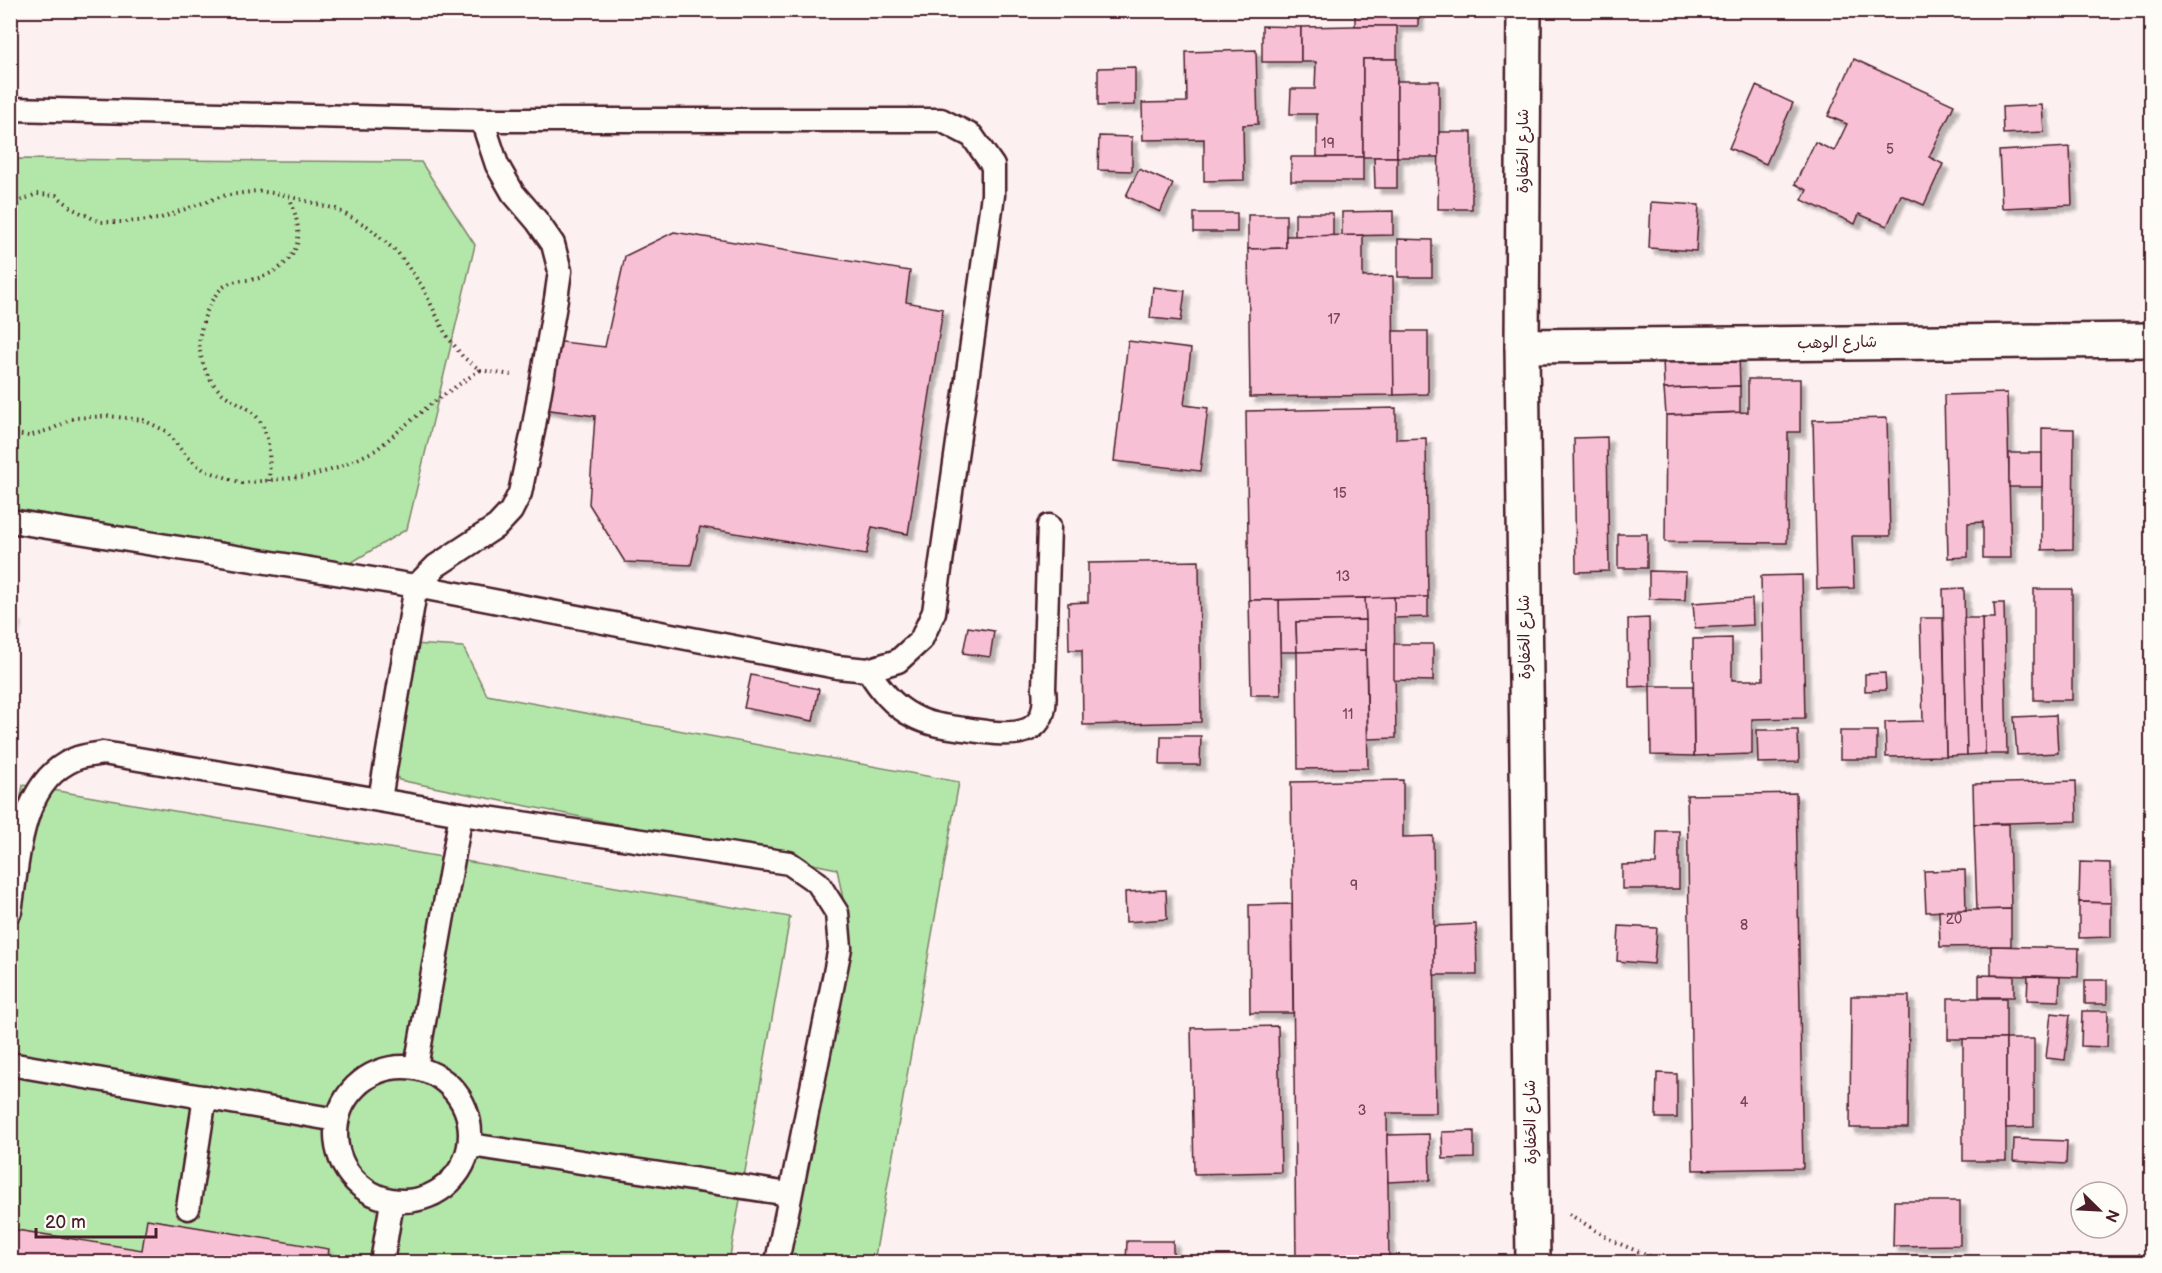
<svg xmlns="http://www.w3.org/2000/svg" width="2162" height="1273" font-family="'Balsamiq Sans','Playpen Sans Arabic',sans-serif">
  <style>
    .green { fill: #b3e7a9; stroke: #7e836a; stroke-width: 1.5 }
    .building { fill: #f8c0d5; stroke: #4a1f2b; stroke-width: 1.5; filter: url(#shadow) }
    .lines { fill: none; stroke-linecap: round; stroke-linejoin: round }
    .lane-casing { stroke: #4a1f2b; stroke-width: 27 }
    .street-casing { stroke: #4a1f2b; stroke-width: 38 }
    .path { stroke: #4a1f2b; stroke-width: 4; stroke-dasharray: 1.5 4.5; stroke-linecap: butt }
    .lane { stroke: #fdfcf7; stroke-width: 22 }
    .street { stroke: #fdfcf7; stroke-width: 33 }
    .labels { text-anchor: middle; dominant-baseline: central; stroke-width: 6; stroke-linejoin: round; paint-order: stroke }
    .number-label { font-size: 14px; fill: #764756 }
    .street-label { font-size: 16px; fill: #4a1f2b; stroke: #fdfcf7 }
  </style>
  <defs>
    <filter id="shadow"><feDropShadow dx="5.5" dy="5.5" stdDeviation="1.5" flood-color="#0004"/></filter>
  </defs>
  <rect width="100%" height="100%" fill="#fcf0f0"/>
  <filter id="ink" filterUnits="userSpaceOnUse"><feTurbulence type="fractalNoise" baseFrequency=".0167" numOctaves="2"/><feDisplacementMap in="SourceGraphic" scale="12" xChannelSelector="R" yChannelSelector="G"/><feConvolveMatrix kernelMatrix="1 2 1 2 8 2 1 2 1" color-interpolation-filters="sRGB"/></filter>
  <g filter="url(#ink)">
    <!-- green -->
    <g class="green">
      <polygon points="10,159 421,162 475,245 407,529 349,564 11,508"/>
      <polygon points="412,644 463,647 487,695 959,782 874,1262 787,1262 850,934 837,869 399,780 385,749"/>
      <polygon points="23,785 790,917 729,1262 11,1262 10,857"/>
    </g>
    <!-- building -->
    <g class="building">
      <rect x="1355" y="10" width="63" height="16"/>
      <polygon points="1262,26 1301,27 1301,62 1262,62"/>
      <polygon points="1355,26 1397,26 1397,59 1363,59 1363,157 1317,157 1317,114 1290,114 1291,89 1315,89 1316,62 1301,62 1301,27"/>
      <polygon points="1256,50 1258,124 1243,125 1244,180 1204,181 1204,139 1143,140 1142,103 1187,102 1186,52"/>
      <rect x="1363" y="59" width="34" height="98"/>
      <polygon points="1854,59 1954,105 1929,157 1943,164 1924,205 1901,195 1887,226 1859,214 1855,224 1802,200 1807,190 1795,184 1815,142 1834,151 1847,124 1828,116"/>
      <polygon points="1135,67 1135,105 1098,106 1098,68"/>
      <rect x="1397" y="81" width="42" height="76"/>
      <polygon points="1756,86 1793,103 1766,164 1729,148"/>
      <polygon points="2042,105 2044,132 2003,134 2002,107"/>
      <polygon points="1439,132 1472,132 1472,209 1438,209"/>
      <polygon points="1099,136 1132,137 1132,171 1098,170"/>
      <polygon points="2070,147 2072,205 2002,208 1999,151"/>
      <rect x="1291" y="157" width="72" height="24"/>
      <polygon points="1374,157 1397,157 1397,188 1375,188"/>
      <polygon points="1139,169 1173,184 1160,212 1126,196"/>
      <polygon points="1651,202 1699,205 1696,251 1649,248"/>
      <polygon points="1393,211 1393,235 1342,236 1342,212"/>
      <rect x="1194" y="213" width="43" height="19"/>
      <rect x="1295" y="213" width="38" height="23"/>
      <polygon points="1248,215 1286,215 1286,248 1248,249"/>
      <polygon points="674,232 910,271 906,302 943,309 908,534 872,527 866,555 700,527 691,565 625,562 589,504 595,416 543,409 554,341 605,347 625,256"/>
      <polygon points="1363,235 1363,277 1393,276 1394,395 1250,397 1248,249 1286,248 1286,236"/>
      <polygon points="1398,239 1432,240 1432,277 1398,277"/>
      <polygon points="1153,287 1185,291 1181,321 1150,318"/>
      <polygon points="1393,331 1428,331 1428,394 1394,395"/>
      <polygon points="1128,341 1191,349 1184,405 1208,408 1200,471 1114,461"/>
      <polygon points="1739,354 1740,386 1664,389 1663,357"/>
      <polygon points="1748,379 1800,379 1800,432 1788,432 1787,543 1665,542 1666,415 1748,412"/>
      <polygon points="1740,386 1740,412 1666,415 1664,389"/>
      <polygon points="2007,393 2011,558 1983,558 1983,522 1968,523 1968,557 1948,558 1944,395"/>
      <polygon points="1396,408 1396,439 1426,438 1428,597 1249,600 1246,411"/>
      <polygon points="1887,418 1890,536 1852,536 1854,588 1817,589 1813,420"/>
      <polygon points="2042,428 2074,429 2073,549 2042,550"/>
      <polygon points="1607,437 1609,571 1576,572 1574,438"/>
      <rect x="2009" y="453" width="33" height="34"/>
      <rect x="1618" y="534" width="29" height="34"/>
      <polygon points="1199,561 1201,722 1083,725 1082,650 1069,650 1068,603 1088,602 1088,563"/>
      <polygon points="1649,571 1686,572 1685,600 1649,599"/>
      <polygon points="1802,575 1805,718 1752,719 1752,754 1694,756 1693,639 1732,638 1732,680 1763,680 1761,576"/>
      <polygon points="1964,588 1967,755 1946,756 1943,589"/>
      <rect x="2034" y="589" width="38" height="111"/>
      <polygon points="1394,597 1428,597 1428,617 1394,618"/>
      <polygon points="1394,597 1396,738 1368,739 1365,598"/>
      <polygon points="1365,598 1366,620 1296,622 1297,652 1280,652 1279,600"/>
      <polygon points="1752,599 1753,625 1695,628 1693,603"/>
      <polygon points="1249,600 1279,600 1281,695 1251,695"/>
      <polygon points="1994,603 2004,603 2007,754 1985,754 1982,618 1995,618"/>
      <polygon points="10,616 15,617 10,642"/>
      <polygon points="1649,618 1650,686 1629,687 1628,619"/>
      <polygon points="1920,618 1943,618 1946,756 1886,757 1885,722 1923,721"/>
      <polygon points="1964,618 1982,618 1985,754 1967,755"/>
      <polygon points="1366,620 1366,650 1297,652 1296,622"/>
      <polygon points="968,627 994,631 990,657 963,653"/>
      <polygon points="1394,644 1433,644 1433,681 1394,680"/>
      <polygon points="1366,650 1368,768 1298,769 1297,652"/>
      <polygon points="1885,673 1886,690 1865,691 1865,674"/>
      <polygon points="751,675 819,689 813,721 744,708"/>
      <polygon points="1650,686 1693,686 1694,756 1651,755"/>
      <polygon points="2056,715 2058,753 2017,755 2014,717"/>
      <polygon points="1757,730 1798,730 1799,762 1758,763"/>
      <rect x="1840" y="731" width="37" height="28"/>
      <polygon points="1161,736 1201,736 1200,765 1160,765"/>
      <polygon points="1403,780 1403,837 1433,836 1436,1113 1387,1113 1389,1259 1296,1260 1291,782"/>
      <polygon points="2076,781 2077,821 1974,824 1973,784"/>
      <polygon points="1796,793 1803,1168 1693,1170 1687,795"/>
      <polygon points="1974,824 2009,824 2011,909 1977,910"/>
      <polygon points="1657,831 1679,831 1679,889 1622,889 1622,865 1656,864"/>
      <polygon points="2080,862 2110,863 2111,903 2079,902"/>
      <polygon points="1965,870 1966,910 1926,912 1924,871"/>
      <polygon points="1166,890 1167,919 1126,922 1125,892"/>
      <polygon points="2079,902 2111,903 2111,937 2079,938"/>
      <polygon points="1292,904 1293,1013 1250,1013 1249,905"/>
      <polygon points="2011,909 2011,946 1940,947 1939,911"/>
      <polygon points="1476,924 1477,975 1434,975 1434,926"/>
      <polygon points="1619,926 1657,928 1654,964 1617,961"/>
      <polygon points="1991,946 2079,948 2078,977 1991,975"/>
      <polygon points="1979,975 2014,976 2014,997 1979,997"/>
      <polygon points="2028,976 2060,977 2059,1001 2027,1000"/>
      <rect x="2085" y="980" width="22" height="24"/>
      <polygon points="1851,996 1909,996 1908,1128 1850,1128"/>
      <rect x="1948" y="998" width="58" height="41"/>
      <polygon points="2082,1011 2108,1011 2107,1047 2081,1046"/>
      <polygon points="2051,1013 2070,1015 2065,1060 2046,1058"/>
      <polygon points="1278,1026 1281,1172 1194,1174 1191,1028"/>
      <rect x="1963" y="1039" width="43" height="122"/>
      <polygon points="2006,1039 2034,1039 2034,1127 2006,1128"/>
      <polygon points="1657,1073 1677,1074 1677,1118 1656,1118"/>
      <polygon points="1474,1131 1474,1158 1443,1159 1442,1132"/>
      <polygon points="1429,1134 1430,1180 1388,1182 1387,1135"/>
      <polygon points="2014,1139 2067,1141 2066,1164 2013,1161"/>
      <polygon points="1894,1201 1960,1201 1960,1245 1893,1246"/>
      <polygon points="147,1219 329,1249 327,1262 10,1262 10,1229 142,1250"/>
      <polygon points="1127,1241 1173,1241 1173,1262 1126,1262"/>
    </g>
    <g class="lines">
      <defs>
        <g id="lane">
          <polyline points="10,109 482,120 941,120 972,136 993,166 993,195 934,612 921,640 898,661 868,670 837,667 416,586 10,521"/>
          <path d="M 868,670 C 880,689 893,706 913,716 C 931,726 951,727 971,730 C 1008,735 1050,742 1044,688 L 1049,526"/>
          <polyline points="380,799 416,586 436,566 497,526 511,511 520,493 533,431 556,299 560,271 553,244 537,221 513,193 497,165 482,120"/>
          <path d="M 10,911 C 19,859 19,782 75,759 C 83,755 94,755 103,753 L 461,814 L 789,863 L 818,883 L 837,913 L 840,948 L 777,1262"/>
          <polyline points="10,1064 337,1120"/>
          <circle cx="403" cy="1134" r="67"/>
          <polyline points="416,1067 461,814"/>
          <polyline points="471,1145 789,1194"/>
          <polyline points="188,1208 205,1097"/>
          <polyline points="382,1262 392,1202"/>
        </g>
        <g id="street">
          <polyline points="1524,10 1522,346 1533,1262"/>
          <polyline points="1522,346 2152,340"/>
        </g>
      </defs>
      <!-- lane casing -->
      <use href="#lane" class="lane-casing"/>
      <!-- street casing -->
      <use href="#street" class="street-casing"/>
      <!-- path -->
      <g class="path">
        <polyline points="10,215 22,200 37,194 56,195 73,209 100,222 127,222 158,219 222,196 257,191 280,194 336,209 367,226 398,253 422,286 445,333 463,357 480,370 432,403 376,450 338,468 309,476 242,483 204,470 187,457 166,431 143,420 108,416 74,418 52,429 29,436 10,433"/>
        <polyline points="10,290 14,313 10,323"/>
        <polyline points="480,370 512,375"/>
        <path d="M 269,481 C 270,460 271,431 255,415 C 246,405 231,401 221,392 C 206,379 197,354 200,335 C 203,318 212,292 228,284 C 238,279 249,281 259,278 C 281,271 301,254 298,229 C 297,218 293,208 290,198"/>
        <polyline points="1569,1214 1613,1241 1663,1262"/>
        <polyline points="2116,1262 2152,1251"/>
      </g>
      <!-- lane -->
      <use href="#lane" class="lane"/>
      <!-- street -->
      <use href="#street" class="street"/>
    </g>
  </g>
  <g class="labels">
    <!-- number labels -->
    <g class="number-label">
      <text x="1328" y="143">19</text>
      <text x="1890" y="149">5</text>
      <text x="1334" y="319">17</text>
      <text x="1340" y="493">15</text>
      <text x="1343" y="576">13</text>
      <text x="1348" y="714">11</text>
      <text x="1354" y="885">9</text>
      <text x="1954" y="919">20</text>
      <text x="1744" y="925">8</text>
      <text x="1744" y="1102">4</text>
      <text x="1362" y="1110">3</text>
    </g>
    <!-- street labels -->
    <g class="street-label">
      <text transform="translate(1523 151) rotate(-90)">شارع الحَفاوة</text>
      <text transform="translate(1837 343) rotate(-1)">شارع الوهب</text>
      <text transform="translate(1525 637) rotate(-91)">شارع الحَفاوة</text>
      <text transform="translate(1531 1122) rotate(-91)">شارع الحَفاوة</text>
    </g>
  </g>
  <!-- margin -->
  <rect width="2162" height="1273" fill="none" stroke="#fdfcf7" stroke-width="36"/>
  <rect x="18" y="18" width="2126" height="1237" fill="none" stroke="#4a1f2b" stroke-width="2" filter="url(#ink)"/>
  <!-- north arrow -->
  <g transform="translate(2099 1210) rotate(114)"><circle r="28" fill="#fdfcf7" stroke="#b5a4a5" stroke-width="1.5"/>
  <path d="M0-4.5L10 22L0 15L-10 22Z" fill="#4a1f2b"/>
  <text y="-9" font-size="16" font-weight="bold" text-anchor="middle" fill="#4a1f2b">N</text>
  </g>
  <!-- scale -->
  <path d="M36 1228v9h120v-9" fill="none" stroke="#4a1f2b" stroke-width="3"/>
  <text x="45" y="1228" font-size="18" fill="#4a1f2b" stroke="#fdfcf7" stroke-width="4.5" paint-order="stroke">20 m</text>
</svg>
